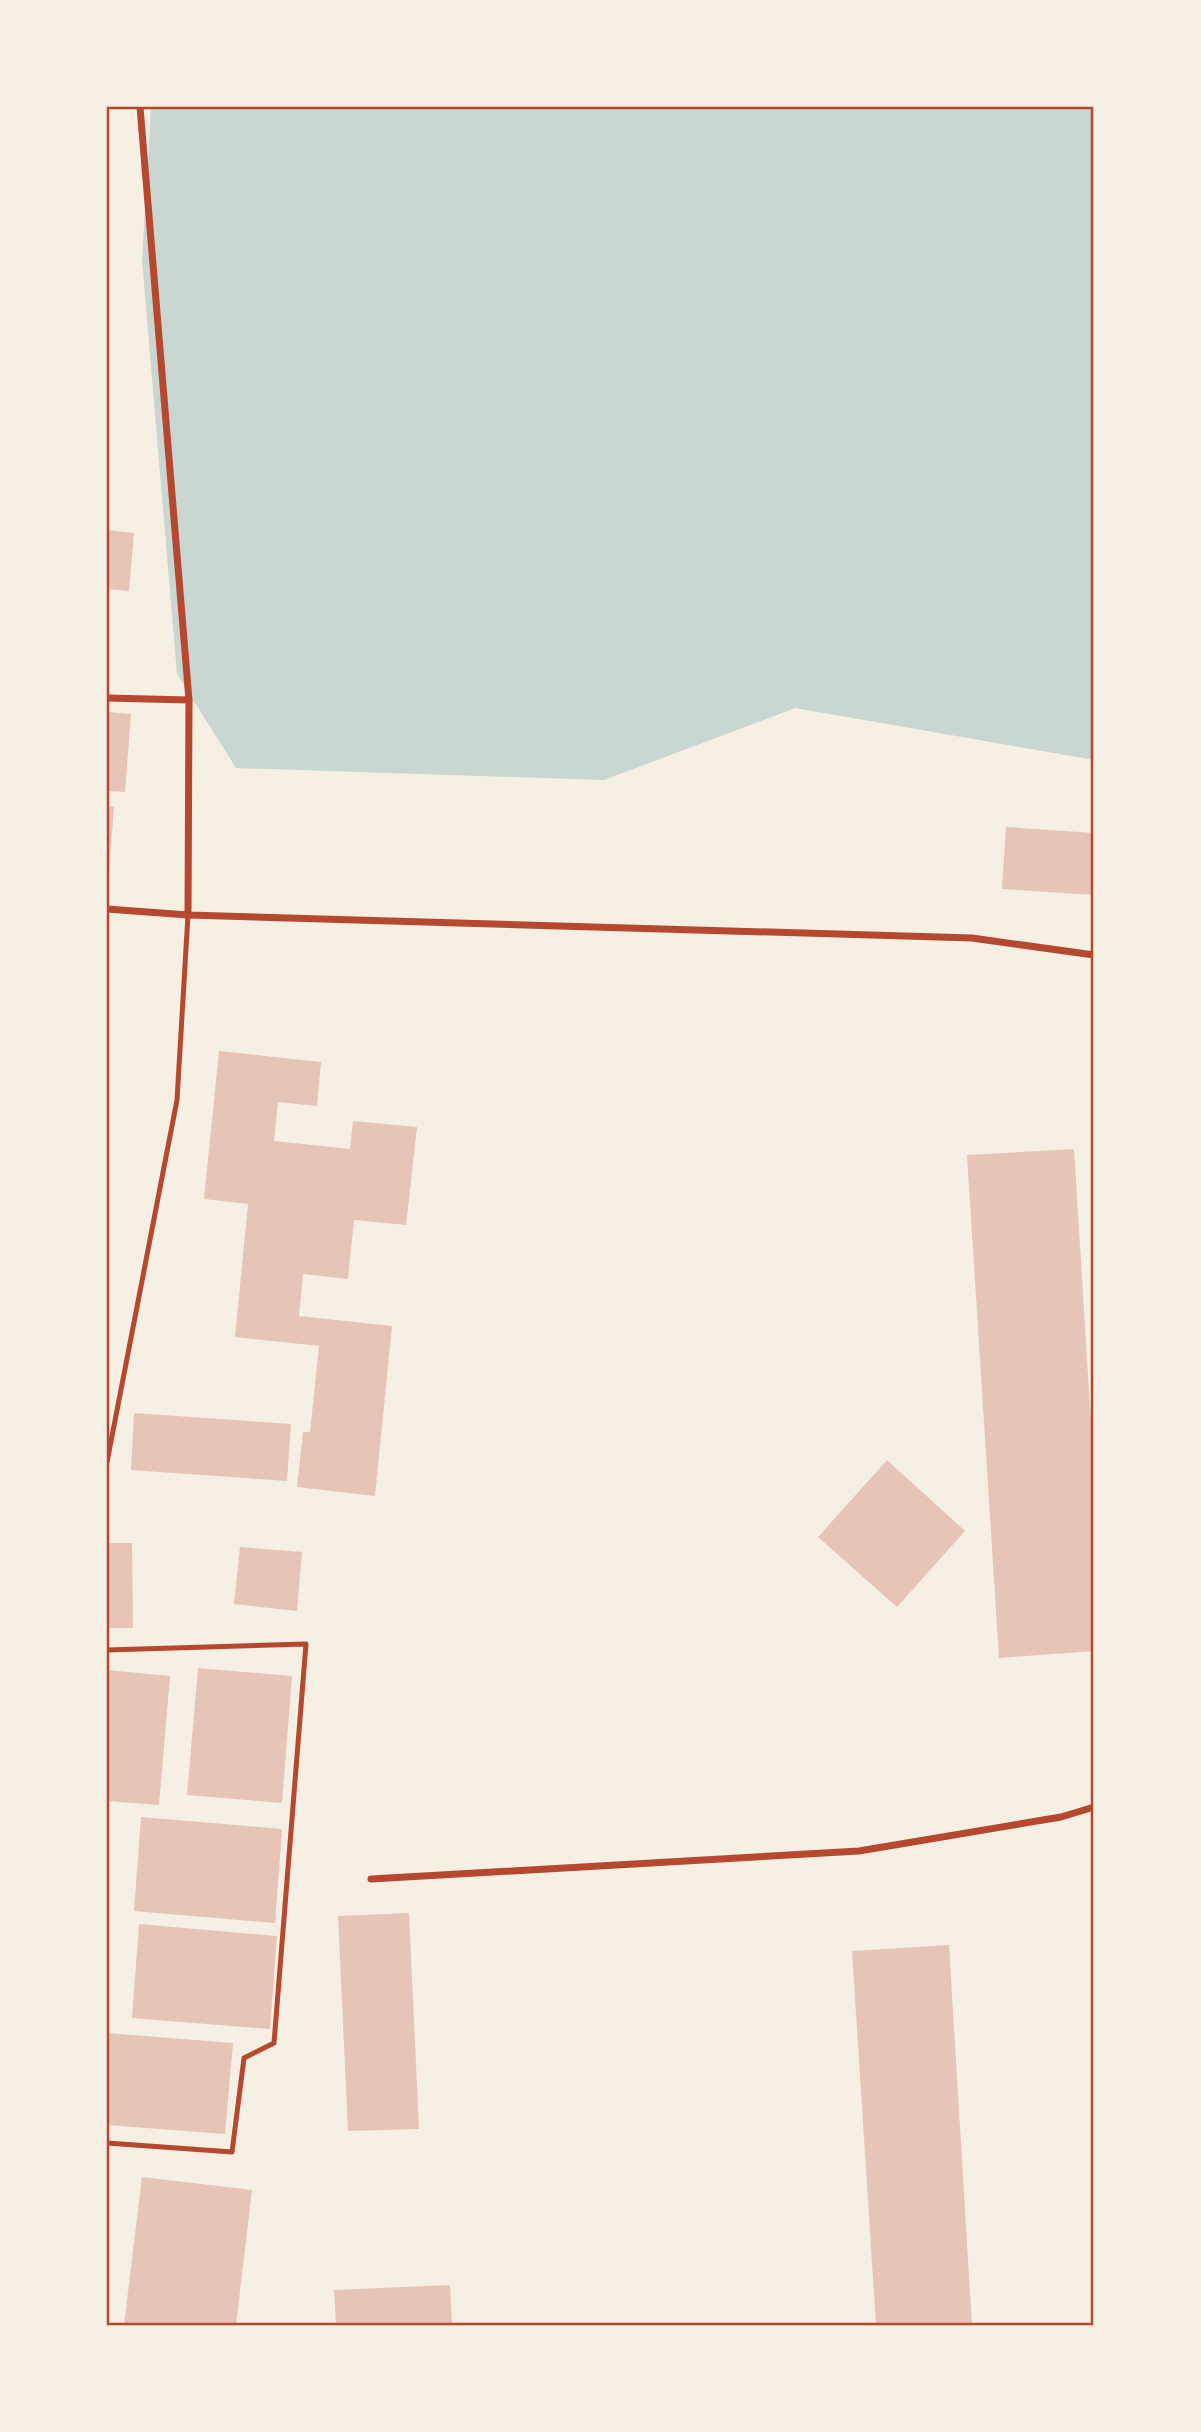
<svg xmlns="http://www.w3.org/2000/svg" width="1201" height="2432" font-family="'Titillium Web',sans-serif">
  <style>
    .water { fill: #c9d6d2 }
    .building { fill: #e6c5b7 }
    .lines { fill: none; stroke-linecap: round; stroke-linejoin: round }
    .service { stroke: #b5482f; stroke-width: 5 }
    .minor { stroke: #b5482f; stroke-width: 7 }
    .neatline { fill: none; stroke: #b5482f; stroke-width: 2.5 }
  </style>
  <rect width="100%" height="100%" fill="#f6efe4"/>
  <!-- water -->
  <polygon class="water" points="151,107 1094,107 1094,760 795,708 604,780 236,768 177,674 142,260"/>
  <!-- building -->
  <g class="building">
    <polygon points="107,530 134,533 129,591 107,589"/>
    <polygon points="107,712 131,714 125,792 107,791"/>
    <polygon points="107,806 114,807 109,871 107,871"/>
    <polygon points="1006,827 1094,833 1094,895 1002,889"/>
    <polygon points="219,1051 321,1062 317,1106 278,1102 274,1141 350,1149 353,1121 417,1127 406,1225 354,1220 348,1279 303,1274 299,1316 392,1326 375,1496 297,1487 303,1432 310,1432 319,1346 235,1337 248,1204 204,1199"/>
    <polygon points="1074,1149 1094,1472 1094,1651 999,1658 967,1155"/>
    <polygon points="134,1413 291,1424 287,1481 131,1470"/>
    <polygon points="887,1460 965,1531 897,1607 818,1537"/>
    <polygon points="107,1543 132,1543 133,1628 107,1628"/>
    <polygon points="240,1547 302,1552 297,1611 234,1604"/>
    <polygon points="198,1668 292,1676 282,1803 187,1795"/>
    <polygon points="107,1670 170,1676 159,1805 107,1801"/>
    <polygon points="141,1817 282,1829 275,1923 134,1911"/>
    <polygon points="409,1913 419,2129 348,2131 338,1916"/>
    <polygon points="139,1924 277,1936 270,2029 132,2018"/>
    <polygon points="949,1945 972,2325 876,2325 852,1951"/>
    <polygon points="107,2033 233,2043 225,2134 107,2125"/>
    <polygon points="142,2177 252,2190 236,2325 124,2325"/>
    <polygon points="450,2285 452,2325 336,2325 334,2290"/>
  </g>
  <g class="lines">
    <!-- service -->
    <g class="service">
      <polyline points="107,1462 177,1100 188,915"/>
      <polyline points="107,1650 306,1644 274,2043 244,2058 232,2152 107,2143"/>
    </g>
    <!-- minor -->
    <g class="minor">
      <polyline points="140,107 189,700 188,915"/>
      <polyline points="107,698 189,700"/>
      <polyline points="107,909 188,915 972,938 1094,955"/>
      <polyline points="371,1879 859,1851 1061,1817 1094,1807"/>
    </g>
  </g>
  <!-- border -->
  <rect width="1201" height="2432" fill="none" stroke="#f6efe4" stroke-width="217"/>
  <rect x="108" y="108" width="984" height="2216" class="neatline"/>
</svg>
